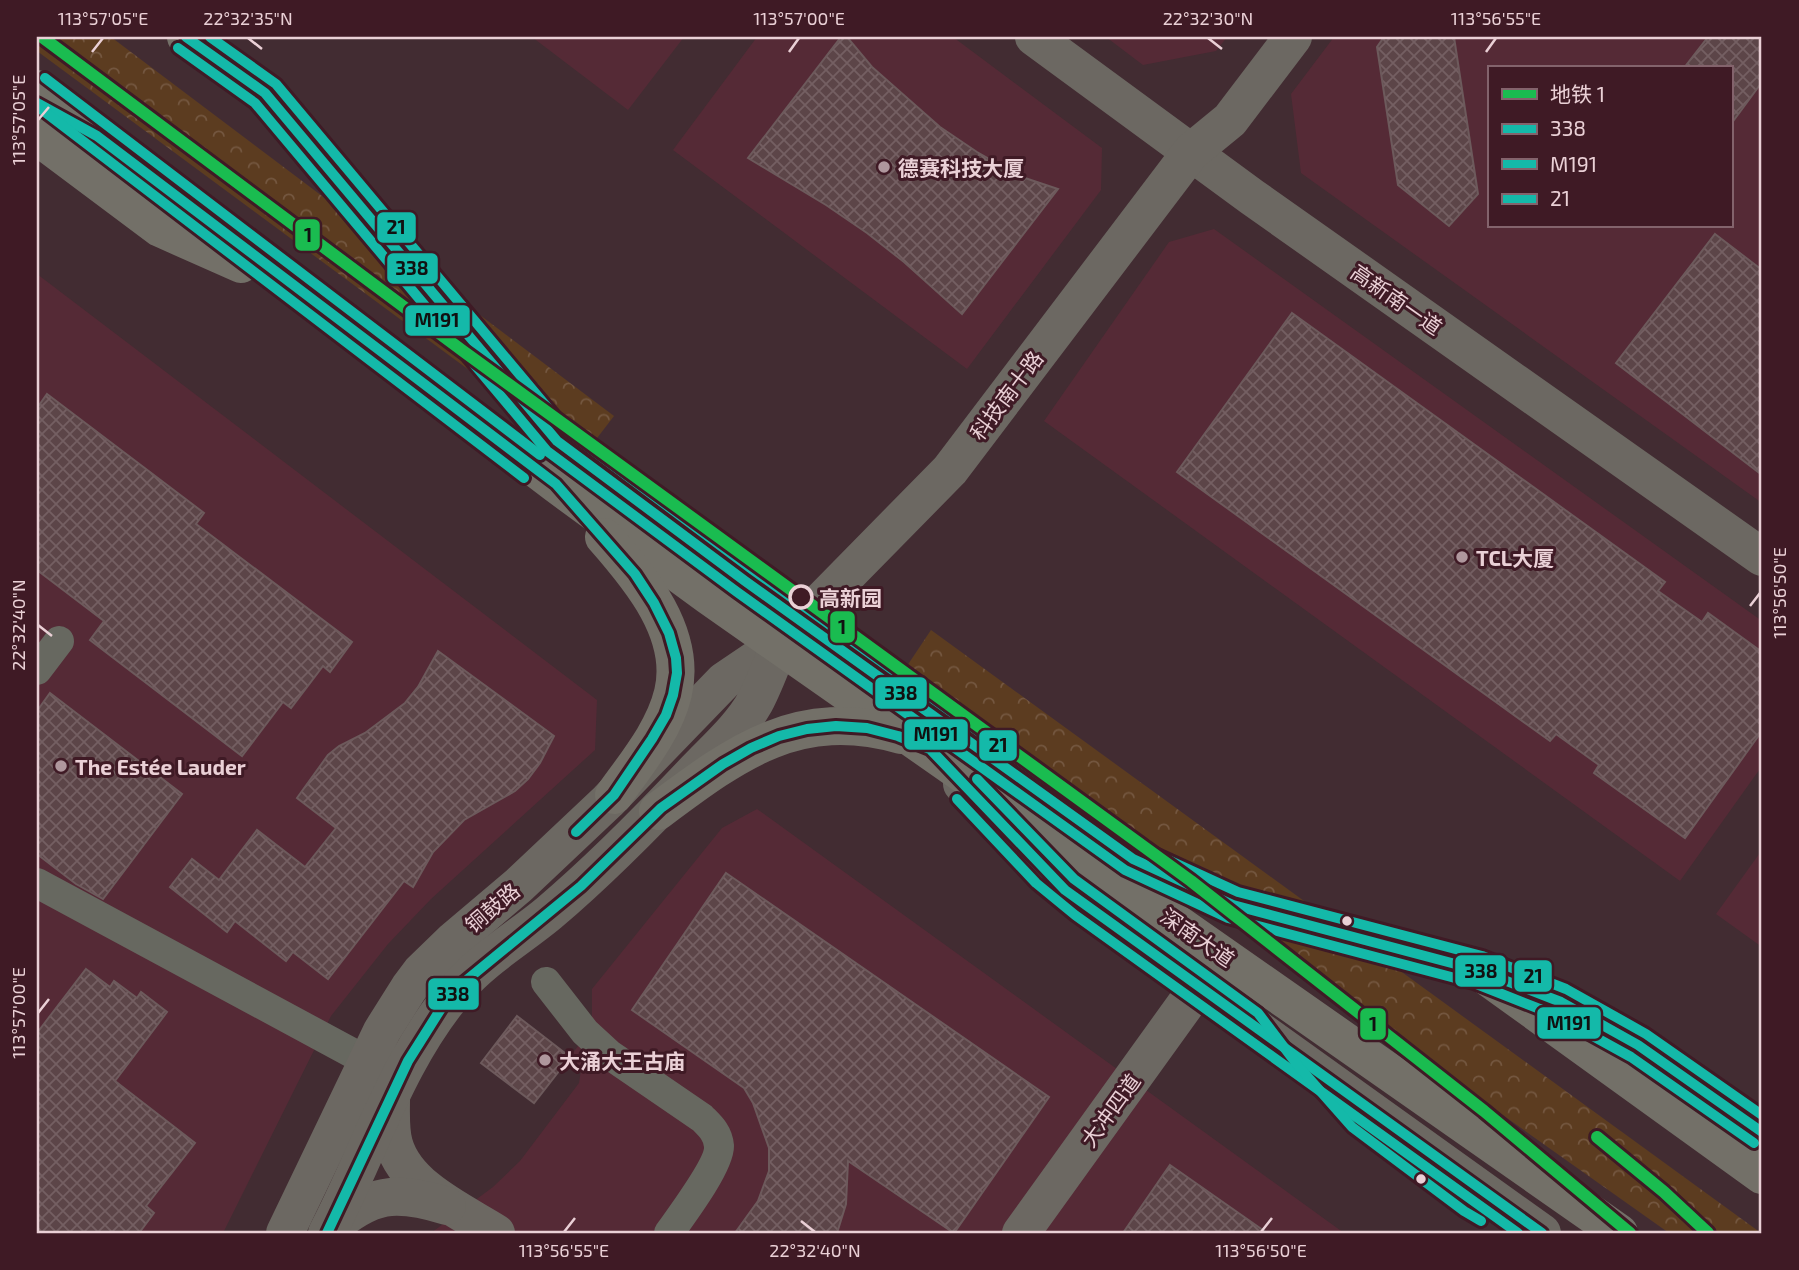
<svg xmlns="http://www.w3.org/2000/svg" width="1799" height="1270" font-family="'Exo 2','Noto Sans SC',sans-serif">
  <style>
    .built { fill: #552a36; fill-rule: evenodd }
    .forest { fill: url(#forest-crowns) }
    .building { fill: url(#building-cross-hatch); stroke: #6d5a5c; stroke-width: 2 }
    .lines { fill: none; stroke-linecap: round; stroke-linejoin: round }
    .street { stroke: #676860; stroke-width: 30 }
    .secondary { stroke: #6c6862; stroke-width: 38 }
    .primary { stroke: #737068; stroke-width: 38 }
    .bus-1-casing { stroke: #3f1a25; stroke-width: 16 }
    .bus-2-casing { stroke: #3f1a25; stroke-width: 16 }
    .bus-3-casing { stroke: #3f1a25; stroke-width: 16 }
    .bus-1 { stroke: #14b9a9; stroke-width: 10 }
    .bus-2 { stroke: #14b9a9; stroke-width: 10 }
    .bus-3 { stroke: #14b9a9; stroke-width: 10 }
    .metro-1-casing { stroke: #3f1a25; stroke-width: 18 }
    .metro-1 { stroke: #1abc50; stroke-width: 12 }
    .ticks { fill: none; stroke: #ead0d6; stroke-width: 2.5 }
    .poi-dot { fill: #af979d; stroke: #3f1a25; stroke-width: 2.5 }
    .stop-dot { fill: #3f1a25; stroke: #ead0d6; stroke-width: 3.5 }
    .bus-dot { fill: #ead0d6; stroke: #3f1a25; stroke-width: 2.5 }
    .labels { text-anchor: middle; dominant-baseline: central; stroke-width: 6; stroke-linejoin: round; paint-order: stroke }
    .poi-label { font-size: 21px; font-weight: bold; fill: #ead0d6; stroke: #3f1a25; text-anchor: start }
    .street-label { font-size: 21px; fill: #ead0d6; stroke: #3f1a25 }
    .stop-label { font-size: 21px; font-weight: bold; fill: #ead0d6; stroke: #3f1a25; text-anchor: start }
    .line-badge { stroke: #3f1a25; stroke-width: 2.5 }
    .pale-badge-label { font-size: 19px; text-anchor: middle; font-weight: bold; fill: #111 }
    .neatline { fill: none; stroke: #ead0d6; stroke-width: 2.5 }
    .ticks-label { font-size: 18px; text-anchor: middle; fill: #ead0d6 }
  </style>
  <defs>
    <pattern id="forest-crowns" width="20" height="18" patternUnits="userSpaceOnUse" patternTransform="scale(1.75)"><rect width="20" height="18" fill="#5c3c20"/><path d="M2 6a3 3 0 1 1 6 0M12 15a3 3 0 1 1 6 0" fill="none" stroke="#745740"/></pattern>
    <pattern id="building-cross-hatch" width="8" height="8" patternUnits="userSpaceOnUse" patternTransform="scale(1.75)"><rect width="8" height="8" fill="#5c4548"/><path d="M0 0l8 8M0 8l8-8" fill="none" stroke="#745f62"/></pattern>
  </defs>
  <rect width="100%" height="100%" fill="#422c32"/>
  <!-- built -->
  <g class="built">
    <polygon points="532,37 684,37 628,110"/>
    <polygon points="757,37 953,37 1102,148 1101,190 967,369 673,150"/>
    <polygon points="1106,37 1227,37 1216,51 1143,65"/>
    <path d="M 1334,37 L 1762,37 L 1762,503 L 1301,173 L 1291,94 ZM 1489,68 L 1731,68 L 1731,226 L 1489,226 Z"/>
    <polygon points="1214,229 1762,621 1762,766 1680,881 1044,421 1169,242"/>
    <polygon points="37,274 597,700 595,750 431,899 388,944 331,1016 223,1233 37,1233"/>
    <polygon points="757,809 1344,1233 431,1233 493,1187 520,1161 579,1083 581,1070 570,1057 592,1027 592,989 722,828"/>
    <polygon points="1762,850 1762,947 1716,914"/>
  </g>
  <!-- forest -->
  <g class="forest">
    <polygon points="37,37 111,37 614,416 584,455 37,51"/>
    <polygon points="931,630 1761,1233 1669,1233 895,684"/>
  </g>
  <!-- building -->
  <g class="building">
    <polygon points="841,37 847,37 872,67 940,127 977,152 1019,176 1058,189 962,314 904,262 867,233 826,205 748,158"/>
    <polygon points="1384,37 1454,37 1478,194 1449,226 1398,185 1377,47"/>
    <polygon points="1708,37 1762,37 1762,82 1731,124 1731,68 1684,68"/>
    <polygon points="1715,234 1762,270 1762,475 1616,363"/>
    <polygon points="1292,313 1665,582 1658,591 1702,622 1708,613 1762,652 1762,731 1685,838 1594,773 1599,765 1556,734 1550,741 1177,472"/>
    <polygon points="47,394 204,513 196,524 352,642 330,672 323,666 291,708 283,702 242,756 90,640 104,621 37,570 37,408"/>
    <polygon points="438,651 554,736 540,763 528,779 515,791 464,820 433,852 413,887 404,881 328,979 293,952 286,961 235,921 227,932 170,887 192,859 219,880 257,830 305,867 336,828 297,798 328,755 339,746 365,733 405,703 418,687"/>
    <polygon points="50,693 182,794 103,899 76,884 37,854 37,711"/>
    <polygon points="726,873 1049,1097 954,1233 848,1161 846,1204 837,1233 735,1233 758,1201 769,1171 769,1148 753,1103 744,1088 632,1010"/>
    <polygon points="86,969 110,987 114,981 137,998 141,992 167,1012 115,1081 195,1143 146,1206 154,1213 139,1233 37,1233 37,1033"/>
    <polygon points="517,1016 570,1057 534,1103 481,1063"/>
    <polygon points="1170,1165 1267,1233 1123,1233"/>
  </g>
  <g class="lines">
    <!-- street -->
    <g class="street">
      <polyline points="37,670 59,641"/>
      <polyline points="37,883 367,1061"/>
      <path d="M 546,982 L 585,1032 L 610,1055 L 702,1118 C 710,1126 718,1133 719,1146 C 720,1164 681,1216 669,1233"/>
    </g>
    <!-- secondary -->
    <g class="secondary">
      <polyline points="1034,37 1252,197 1762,557"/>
      <polyline points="962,784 1046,873 1083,904 1542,1233"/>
      <polyline points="1499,978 1561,1002 1638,1045 1762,1132"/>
      <path d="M 391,1100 C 391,1114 390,1131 394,1144 C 406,1187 461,1211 496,1233"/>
      <path d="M 330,1228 C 372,1193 394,1190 447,1206"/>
      <polyline points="285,1233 382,1031 409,988 421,972 454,940 519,885 608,801 724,681 780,643 950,470 1191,152 1230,120 1293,37"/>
      <path d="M 327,1233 C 370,1151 397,1058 459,987 C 484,958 519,938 549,913 C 601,869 649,820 696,770 C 716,749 741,727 755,702 C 765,683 772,663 780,643"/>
      <polyline points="1021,1233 1198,987"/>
    </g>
    <!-- primary -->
    <g class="primary">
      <polyline points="186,37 265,93 557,441 745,581 1133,859 1233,905 1478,970 1762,1175"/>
      <polyline points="37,89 556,484 709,596 1619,1233"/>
      <polyline points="37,136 160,228 241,264"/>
      <path d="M 604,537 C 641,579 687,634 673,693 C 664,731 636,764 614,795"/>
      <path d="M 658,811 C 737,752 798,706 901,735"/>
    </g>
    <defs>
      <g id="bus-1">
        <polyline points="186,37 265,93 557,441 745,581 1133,859 1233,905 1478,970 1561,1002 1638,1045 1762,1132"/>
        <polyline points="37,103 97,136 556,484 635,574 654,603 669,633 676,658 677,673 673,695 666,715 652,739 614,795 576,832"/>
        <polyline points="327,1233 408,1061 442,1007 463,983 581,886 661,808 723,764 751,748 779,736 807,729 836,726 867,728 898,736 930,749 1065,890 1542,1233"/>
      </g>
      <g id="bus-2">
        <polyline points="178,48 255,103 547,451 737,592 1125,870 1228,918 1474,983 1555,1015 1631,1057 1754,1143"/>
        <polyline points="37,106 524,478"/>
        <polyline points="957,799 1036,883 1075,915 1518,1233"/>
      </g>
      <g id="bus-3">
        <polyline points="210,37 276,84 567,431 753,570 1140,847 1238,892 1482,956 1566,989 1646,1034 1762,1115"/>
        <polyline points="45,78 540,455"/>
        <polyline points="977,779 1074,879 1258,1013 1299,1067 1352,1127 1464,1211 1481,1221"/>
      </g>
    </defs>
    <!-- bus-1 casing -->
    <use href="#bus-1" class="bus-1-casing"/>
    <!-- bus-2 casing -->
    <use href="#bus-2" class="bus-2-casing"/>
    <!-- bus-3 casing -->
    <use href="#bus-3" class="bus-3-casing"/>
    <!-- bus-1 -->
    <use href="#bus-1" class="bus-1"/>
    <!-- bus-2 -->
    <use href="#bus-2" class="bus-2"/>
    <!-- bus-3 -->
    <use href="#bus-3" class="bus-3"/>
    <defs>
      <g id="metro-1">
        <polyline points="42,37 463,351 1191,881 1484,1111 1630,1233"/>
        <polyline points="1597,1137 1664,1192 1708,1233"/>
      </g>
    </defs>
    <!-- metro-1 casing -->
    <use href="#metro-1" class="metro-1-casing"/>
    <!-- metro-1 -->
    <use href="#metro-1" class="metro-1"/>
  </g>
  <!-- ticks -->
  <path class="ticks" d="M 248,38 L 262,49M 1208,38 L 1222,49M 92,52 L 103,38M 789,52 L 799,38M 1486,52 L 1496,38M 38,120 L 49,107M 1750,606 L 1760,593M 38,625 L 52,636M 38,1013 L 49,999M 801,1221 L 815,1232M 564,1232 L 575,1218M 1261,1232 L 1272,1218"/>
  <!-- markers -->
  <g class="poi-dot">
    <circle cx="884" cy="167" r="7"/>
    <circle cx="1462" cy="557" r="7"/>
    <circle cx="61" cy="766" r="7"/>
    <circle cx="545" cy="1060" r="7"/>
  </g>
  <circle class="stop-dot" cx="801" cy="597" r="11"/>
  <g class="bus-dot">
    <circle cx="1347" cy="921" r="6"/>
    <circle cx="1421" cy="1179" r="6"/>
  </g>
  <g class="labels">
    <!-- poi labels -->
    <g class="poi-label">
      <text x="898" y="167">德赛科技大厦</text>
      <text x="1476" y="557">TCL大厦</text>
      <text x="75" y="766">The Estée Lauder</text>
      <text x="559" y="1060">大涌大王古庙</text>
    </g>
    <!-- street labels -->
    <g class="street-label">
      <text transform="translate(1397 299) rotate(35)">高新南一道</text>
      <text transform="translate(1006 395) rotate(-53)">科技南十路</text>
      <text transform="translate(492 907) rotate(-40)">铜鼓路</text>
      <text transform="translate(1198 937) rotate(35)">深南大道</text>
      <text transform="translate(1110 1110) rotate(-54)">大冲四道</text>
    </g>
    <!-- stop labels -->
    <g class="stop-label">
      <text x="819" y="597">高新园</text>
    </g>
  </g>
  <g class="line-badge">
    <rect x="376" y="211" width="41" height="33" rx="7" fill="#14b9a9"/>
    <rect x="294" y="218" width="27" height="34" rx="7" fill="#1abc50"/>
    <rect x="386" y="252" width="53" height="33" rx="7" fill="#14b9a9"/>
    <rect x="404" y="304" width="67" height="33" rx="7" fill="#14b9a9"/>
    <rect x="829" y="610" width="27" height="34" rx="7" fill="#1abc50"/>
    <rect x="874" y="676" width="54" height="34" rx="7" fill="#14b9a9"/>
    <rect x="903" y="718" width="66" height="33" rx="7" fill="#14b9a9"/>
    <rect x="978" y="729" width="40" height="33" rx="7" fill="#14b9a9"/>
    <rect x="1454" y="954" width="53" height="34" rx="7" fill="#14b9a9"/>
    <rect x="1513" y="959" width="40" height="34" rx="7" fill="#14b9a9"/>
    <rect x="427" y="977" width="53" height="34" rx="7" fill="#14b9a9"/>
    <rect x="1536" y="1006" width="66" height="34" rx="7" fill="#14b9a9"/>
    <rect x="1359" y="1007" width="28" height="34" rx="7" fill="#1abc50"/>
  </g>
  <g class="pale-badge-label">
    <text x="396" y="234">21</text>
    <text x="308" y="242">1</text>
    <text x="412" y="275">338</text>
    <text x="437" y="327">M191</text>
    <text x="842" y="634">1</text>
    <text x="901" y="700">338</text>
    <text x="936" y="741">M191</text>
    <text x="998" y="752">21</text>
    <text x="1481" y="978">338</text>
    <text x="1533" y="983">21</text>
    <text x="453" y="1001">338</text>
    <text x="1569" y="1030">M191</text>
    <text x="1373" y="1031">1</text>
  </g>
  <!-- border -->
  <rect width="1799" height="1270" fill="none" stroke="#3f1a25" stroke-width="77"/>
  <!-- legend -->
  <rect x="1488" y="66" width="245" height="161" fill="#3f1a25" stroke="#83636c" stroke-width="2"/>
  <rect x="1502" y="89" width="35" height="10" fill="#1abc50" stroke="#83636c" stroke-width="2"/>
  <text x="1550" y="102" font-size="21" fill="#ead0d6">地铁 1</text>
  <rect x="1502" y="124" width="35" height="10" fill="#14b9a9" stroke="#83636c" stroke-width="2"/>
  <text x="1550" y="136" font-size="21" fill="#ead0d6">338</text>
  <rect x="1502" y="159" width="35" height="10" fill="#14b9a9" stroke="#83636c" stroke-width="2"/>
  <text x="1550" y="172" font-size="21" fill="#ead0d6">M191</text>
  <rect x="1502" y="194" width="35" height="10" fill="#14b9a9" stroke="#83636c" stroke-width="2"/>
  <text x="1550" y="206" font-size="21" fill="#ead0d6">21</text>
  <rect x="38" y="38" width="1722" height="1194" class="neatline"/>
  <g class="ticks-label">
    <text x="103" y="25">113°57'05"E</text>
    <text x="248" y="25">22°32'35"N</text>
    <text x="799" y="25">113°57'00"E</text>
    <text x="1208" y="25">22°32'30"N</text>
    <text x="1496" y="25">113°56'55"E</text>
    <text transform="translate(19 120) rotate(-90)" y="6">113°57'05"E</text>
    <text transform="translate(1780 593) rotate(-90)" y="6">113°56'50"E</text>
    <text transform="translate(19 625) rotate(-90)" y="6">22°32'40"N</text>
    <text transform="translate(19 1013) rotate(-90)" y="6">113°57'00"E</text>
    <text x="564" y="1257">113°56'55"E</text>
    <text x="815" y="1257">22°32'40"N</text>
    <text x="1261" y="1257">113°56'50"E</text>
  </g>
</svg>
